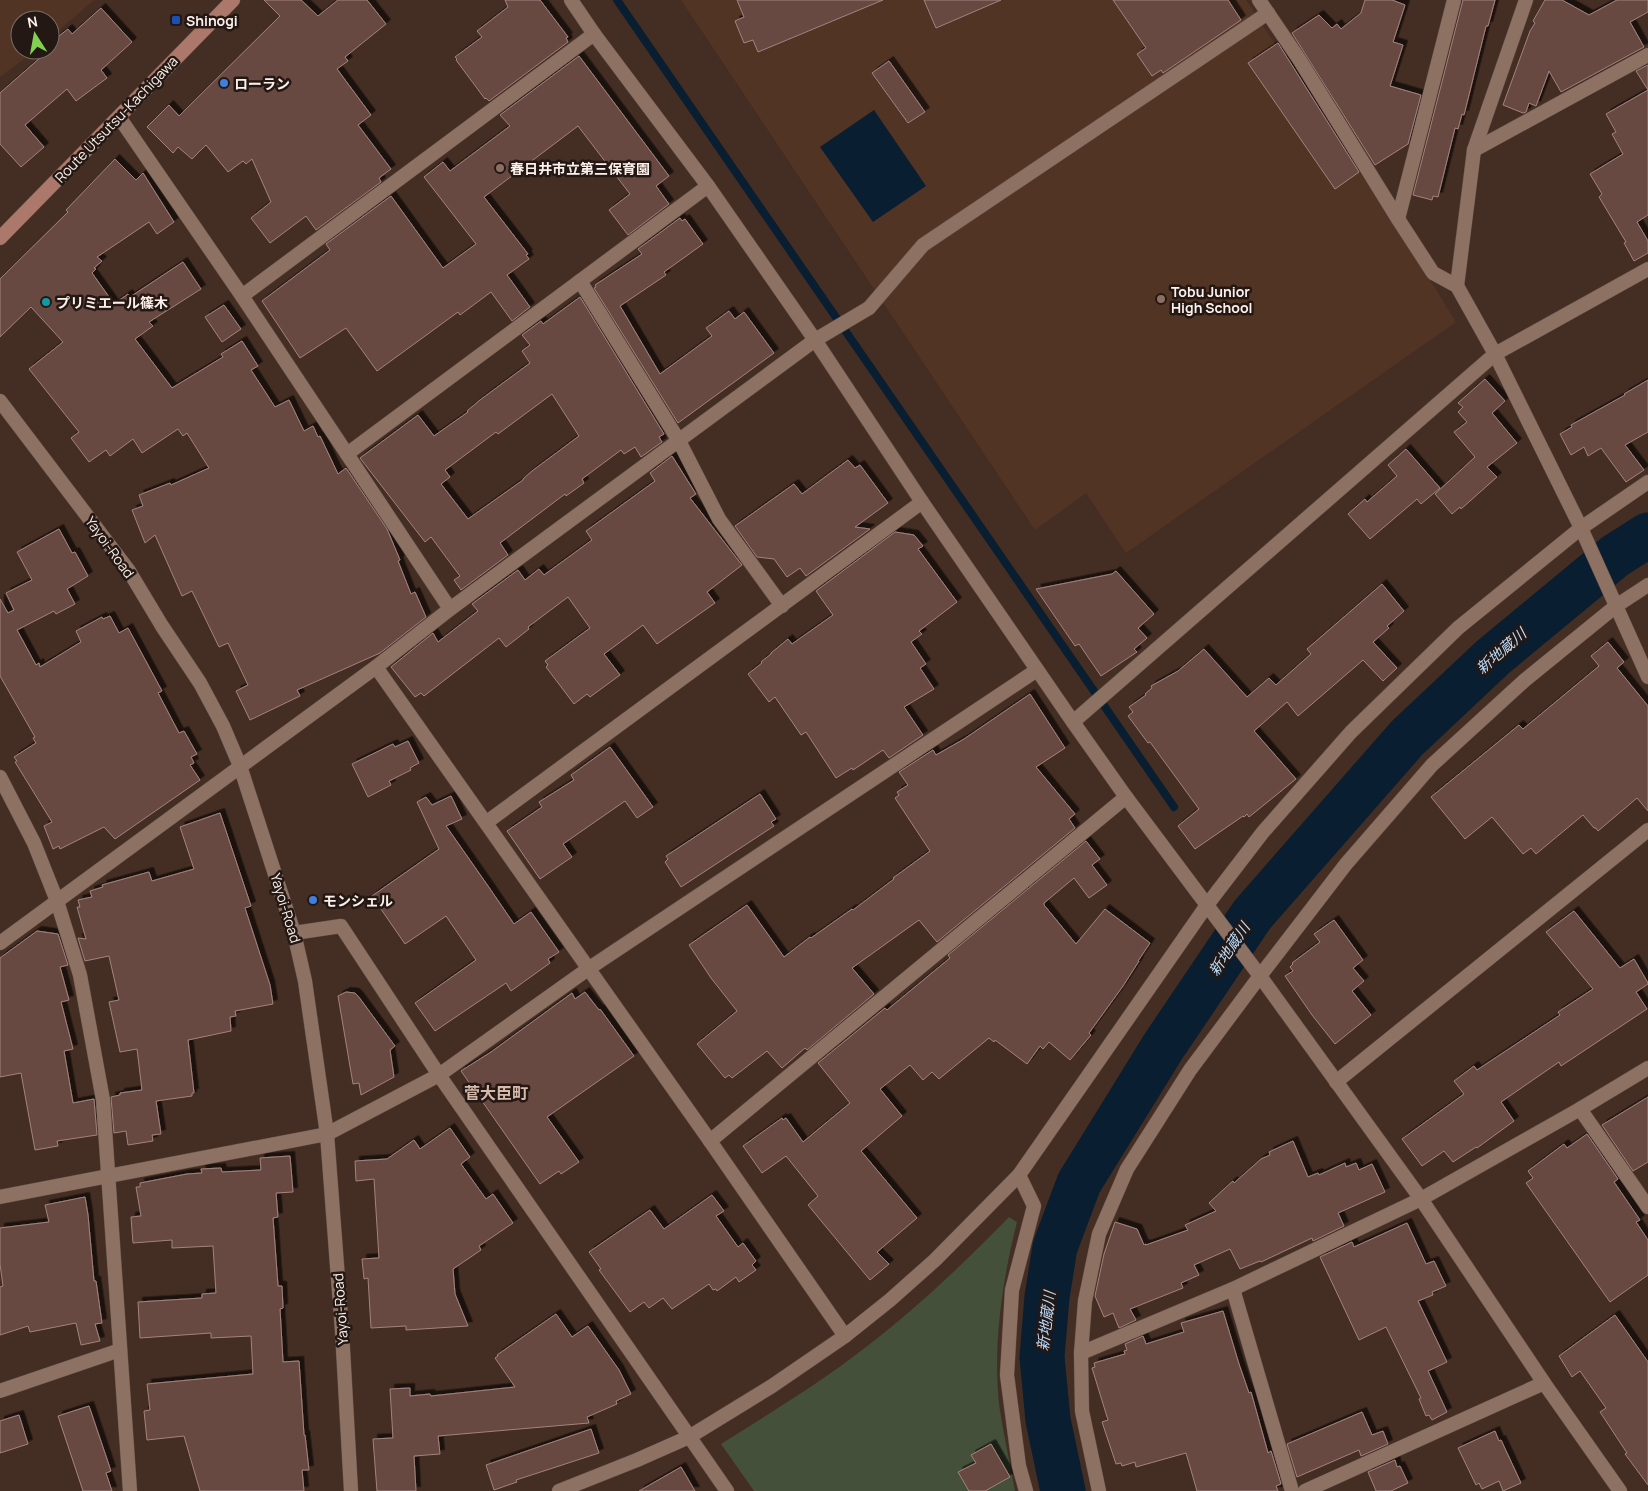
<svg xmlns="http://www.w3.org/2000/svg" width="1648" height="1491" font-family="Manrope,'Noto Sans JP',sans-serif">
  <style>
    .built { fill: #523425 }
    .green { fill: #44503a }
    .water { fill: #091e30 }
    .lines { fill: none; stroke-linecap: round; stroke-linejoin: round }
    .stream { stroke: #091e30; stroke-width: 8 }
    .river { stroke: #091e30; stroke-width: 45 }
    .building { fill: #684843; stroke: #a3837e; fill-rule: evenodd; filter: url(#shadow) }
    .service-casing { stroke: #5d4a40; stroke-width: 15 }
    .minor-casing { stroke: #5d4a40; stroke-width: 15 }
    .tertiary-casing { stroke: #5d4a40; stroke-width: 15 }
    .secondary-casing { stroke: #5d4a40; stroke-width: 15 }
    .service { stroke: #8d7264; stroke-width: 14 }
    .minor { stroke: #8d7264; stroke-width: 14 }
    .tertiary { stroke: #8d7264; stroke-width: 14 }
    .secondary { stroke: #ad786c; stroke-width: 14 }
    .transit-dot { fill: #1a4fb4; stroke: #231813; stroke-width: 2 }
    .shop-dot { fill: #3f7fe0; stroke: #231813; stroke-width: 2 }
    .education-dot { fill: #8d6e63; stroke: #231813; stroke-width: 2 }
    .culture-dot { fill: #0f9aa8; stroke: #231813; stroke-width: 2 }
    .labels { text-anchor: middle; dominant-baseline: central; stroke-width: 5; stroke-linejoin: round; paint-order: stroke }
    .poi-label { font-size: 14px; font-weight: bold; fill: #fdf0ea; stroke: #231813; text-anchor: start }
    .street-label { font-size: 14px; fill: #fdf0ea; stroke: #231813 }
    .water-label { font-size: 15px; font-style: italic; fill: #b9dbfd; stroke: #231813 }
    .quarter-label { font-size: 16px; font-weight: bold; fill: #d8baab; stroke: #231813 }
  </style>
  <defs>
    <filter id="shadow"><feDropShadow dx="4.5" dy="-4.5" stdDeviation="0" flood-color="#0009"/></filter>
  </defs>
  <rect width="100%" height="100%" fill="#442d22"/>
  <!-- built -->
  <g class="built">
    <polygon points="0,0 94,0 50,38 50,20 20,20 20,50 36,50 0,77"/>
    <polygon points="681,0 1246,0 1427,275 1456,322 1126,553 1086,493 1035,530"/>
  </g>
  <!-- green -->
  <path class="green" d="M 1009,1217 L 1017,1222 C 1002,1282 993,1343 999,1404 C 1003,1433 1010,1462 1015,1491 L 754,1491 L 721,1444 C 770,1413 820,1383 866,1347 C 917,1308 964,1263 1009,1217 Z"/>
  <!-- water -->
  <polygon class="water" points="874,110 926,186 873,222 820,147"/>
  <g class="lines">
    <!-- stream -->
    <polyline class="stream" points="617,0 1174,807"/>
    <!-- river -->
    <polyline class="river" points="1063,1491 1048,1420 1042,1357 1047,1297 1055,1247 1079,1183 1163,1047 1252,915 1407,738 1493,657 1615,556 1648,535"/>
  </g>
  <!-- building -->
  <g class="building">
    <polygon points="264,0 301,0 318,16 338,0 367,0 386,24 345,57 348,61 337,69 371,115 358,125 391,169 379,178 381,182 316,230 306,216 270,243 251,218 271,202 252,159 246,164 243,161 228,172 206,145 192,159 178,147 173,153 147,127 169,105 179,116 280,16"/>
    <polygon points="505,0 540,0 568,37 566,38 568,42 489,101 486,98 485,99 456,60 457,59 455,57 482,37 477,31 508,7"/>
    <polygon points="737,0 883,0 758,52 753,40 744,43 735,21 744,17"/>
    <polygon points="924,0 1001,0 936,28"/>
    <polygon points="1113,0 1228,0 1241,20 1163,73 1161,70 1152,76 1137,54 1146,48"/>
    <polygon points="1365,0 1392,0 1405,5 1393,42 1403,45 1390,86 1421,95 1408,144 1375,165 1292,33 1319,15 1332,28 1337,24 1341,29 1361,13"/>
    <polygon points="1463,0 1495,0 1488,26 1486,26 1464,115 1462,114 1458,129 1455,128 1438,197 1433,196 1432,200 1413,195"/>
    <polygon points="1545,0 1562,0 1589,15 1617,0 1648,0 1648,12 1630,22 1644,47 1561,92 1549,71 1536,106 1529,103 1526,112 1523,113 1503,105 1530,31 1535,23 1533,21"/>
    <polygon points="101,8 132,42 101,70 107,78 76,101 67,89 25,125 44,147 21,167 0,144 0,93 41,57 38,53 41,50 50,50 50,43 68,29 72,34"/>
    <polygon points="1278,43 1359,172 1335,189 1248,63"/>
    <polygon points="579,56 669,176 656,186 669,204 628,235 609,210 630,194 578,126 484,197 528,254 526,255 529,259 507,275 530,307 512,321 491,292 460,315 458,312 377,371 346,328 300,358 262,301 330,250 326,244 391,196 443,268 476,244 424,177 443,162 450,171 510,126 500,115"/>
    <polygon points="889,61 925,112 908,123 872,73"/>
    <polygon points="1648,65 1648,90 1636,71"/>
    <polygon points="1648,90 1648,215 1637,222 1648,241 1648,253 1634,261 1624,243 1626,242 1599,197 1602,194 1590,174 1623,154 1612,134 1616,132 1606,114"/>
    <polygon points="115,159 136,180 143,173 174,222 157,234 149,222 97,257 102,261 94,268 96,269 92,273 114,304 128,294 130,297 183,262 201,289 149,322 153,326 135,339 172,388 223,357 221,354 242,341 258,366 251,370 275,407 289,400 304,431 313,426 318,437 320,436 338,474 346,468 387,529 400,560 398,561 411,594 415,592 426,617 380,653 297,690 300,696 250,720 236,691 248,685 228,643 219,647 192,591 182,596 155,535 145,543 132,510 143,506 139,495 170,483 171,485 209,468 187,433 183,436 178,429 142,453 133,439 110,456 106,450 89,462 71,438 79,432 29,369 63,342 31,307 0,337 0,279 68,212 66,210"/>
    <polygon points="680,218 682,221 685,219 703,244 664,272 666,275 620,306 660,374 712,336 706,328 729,311 735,319 744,312 774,353 678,423 594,288 596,287 595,285 642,254 638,249"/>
    <path d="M 580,297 L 664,434 L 659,437 L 662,442 L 641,457 L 635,447 L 624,454 L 621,450 L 582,479 L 584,483 L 566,496 L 565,494 L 500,543 L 508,555 L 461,590 L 454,580 L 460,576 L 431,537 L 425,542 L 360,458 L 418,415 L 434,436 L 468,412 L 467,411 L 480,400 L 530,363 L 522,351 L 530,345 L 522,335 L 541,321 L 543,324 ZM 552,394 L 579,436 L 532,471 L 523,479 L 523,480 L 468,519 L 441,484 L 450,477 L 445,470 L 496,432 L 498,434 Z"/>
    <polygon points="224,305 241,329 222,342 205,317"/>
    <polygon points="1485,379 1505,401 1492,413 1517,443 1487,467 1497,477 1461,509 1460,507 1452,514 1435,494 1475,457 1454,432 1467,422 1458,412 1463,407 1458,403"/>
    <polygon points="1648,380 1648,432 1625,445 1644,470 1626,482 1601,448 1588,456 1584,447 1571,455 1560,434 1572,427 1571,425 1625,395 1624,394"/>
    <polygon points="1406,449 1440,488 1421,504 1417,499 1370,539 1348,514 1365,499 1367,502 1397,476 1388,465"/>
    <polygon points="672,456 696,494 690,498 742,565 707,592 715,603 657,644 643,625 623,640 604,654 620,675 590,697 587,694 574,704 546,667 548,665 545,661 590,628 568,597 528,627 529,629 506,647 499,638 424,696 421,693 415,697 391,667 433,633 438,642 478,611 472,604 518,570 525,580 539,569 544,575 592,540 586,531 651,484 655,481 650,473"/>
    <polygon points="848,460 855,468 860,465 888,503 855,527 870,529 806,576 800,568 787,577 774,559 757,557 735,526 794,484 802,494"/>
    <polygon points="59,529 72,553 75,552 88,576 67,589 75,604 56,614 54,611 17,630 36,665 39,663 40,667 81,642 76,631 102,617 103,619 110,616 119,633 128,628 162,691 158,693 179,733 184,731 197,754 191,757 194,763 190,765 200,780 115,839 104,827 60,849 59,846 53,849 44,826 52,822 15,762 17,761 14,757 36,743 33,738 35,737 0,676 0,599 8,613 14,610 6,593 32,580 17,552"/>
    <polygon points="895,532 914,535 923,546 918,549 957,602 919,631 922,634 911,642 926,664 920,668 934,689 904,707 923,735 889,758 883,750 853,770 852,768 836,778 806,732 801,735 775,697 769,702 748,674 762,663 761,662 771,654 771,653 788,639 792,644 833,615 816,591"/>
    <polygon points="1116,571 1154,614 1138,628 1147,638 1134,649 1137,652 1101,676 1079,644 1075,646 1036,589 1112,574"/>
    <polygon points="1382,584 1404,611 1387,626 1389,628 1373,642 1397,668 1383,681 1363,660 1298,716 1287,702 1254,731 1296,779 1249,817 1247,814 1244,817 1243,816 1195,849 1178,826 1199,809 1150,742 1148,743 1128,716 1133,712 1129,707 1146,695 1145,694 1152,688 1151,686 1178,671 1204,649 1247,697 1269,678 1276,685 1311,654 1307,649"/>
    <polygon points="1608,642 1624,662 1617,668 1648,706 1648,811 1637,798 1598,831 1596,828 1594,828 1583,815 1536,854 1531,848 1523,854 1492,817 1465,839 1431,797 1519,725 1523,729 1599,666 1591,656"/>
    <polygon points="1030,694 1065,748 1036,767 1075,814 1069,819 1075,828 937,942 919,920 852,968 874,994 807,1050 805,1048 782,1068 767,1051 732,1078 729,1075 725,1078 697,1044 737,1011 711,978 689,945 747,905 784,957 810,937 811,938 852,909 853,910 894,879 893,878 930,851 895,798 899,795 897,792 908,785 899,772 933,750 936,755 964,739"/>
    <polygon points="408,741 419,763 410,768 411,770 389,781 391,785 368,797 352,764 393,744 395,747"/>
    <polygon points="610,747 653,807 637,818 625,801 563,844 572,857 540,879 507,831 542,807 539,802 574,780 571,775"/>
    <polygon points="760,794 776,819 771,822 774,826 681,887 665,862 668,859 666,856"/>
    <polygon points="451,796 462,819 446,826 488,886 514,924 531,912 559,952 548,959 550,963 511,991 506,983 435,1031 415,1003 476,960 446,916 405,944 372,896 439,849 417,802 426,797 432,805"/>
    <polygon points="220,813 251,906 245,908 270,985 273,1004 235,1011 236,1016 230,1017 231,1031 188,1040 194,1093 192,1093 192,1096 156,1101 161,1134 152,1135 153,1141 128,1145 126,1131 114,1133 111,1097 120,1095 120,1093 142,1090 137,1049 120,1052 109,1002 119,1000 109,956 85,961 78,938 86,939 77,907 80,907 78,900 92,897 90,891 103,887 102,885 149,872 152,881 194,869 180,827"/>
    <polygon points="1086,841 1100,859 1092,865 1107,885 1089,898 1074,878 1044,903 1044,905 1076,944 1105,909 1150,943 1138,961 1139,961 1123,986 1089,1033 1091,1035 1070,1060 1049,1042 1043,1049 1040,1046 1027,1064 995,1040 994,1042 989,1038 939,1079 932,1072 923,1080 910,1065 880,1089 902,1116 861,1151 917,1218 877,1252 889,1264 870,1280 808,1205 818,1196 786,1156 762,1173 743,1146 782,1118 783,1120 786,1118 803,1142 850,1103 818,1063 885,1008 887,1010 950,958 948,955"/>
    <polygon points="1574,911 1620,968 1634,959 1648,983 1648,984 1636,992 1647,1009 1561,1066 1559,1062 1501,1102 1514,1121 1477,1148 1476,1147 1453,1162 1444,1151 1422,1166 1402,1139 1464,1094 1454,1081 1474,1066 1477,1070 1560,1015 1558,1012 1593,989 1546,932"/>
    <polygon points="1334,920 1363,960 1353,968 1364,981 1352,991 1371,1015 1335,1044 1312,1015 1285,976 1293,971 1290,967 1293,964 1292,963 1320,942 1314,934"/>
    <polygon points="37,931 58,934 68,965 60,967 69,1000 61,1002 73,1049 64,1051 73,1103 94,1099 97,1135 57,1141 58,1146 35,1150 21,1073 0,1077 0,958"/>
    <polygon points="346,992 355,993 358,996 395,1046 390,1050 394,1077 361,1095 359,1083 353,1084 338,996"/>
    <polygon points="585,992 599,1010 600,1009 634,1056 547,1117 579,1162 561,1174 559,1171 540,1184 461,1071 491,1052 572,993 575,999"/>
    <polygon points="1648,1097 1648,1162 1633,1171 1602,1125"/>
    <polygon points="450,1128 470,1157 461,1164 486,1199 493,1194 513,1223 479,1246 481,1250 453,1269 455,1294 468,1326 406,1330 406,1326 371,1328 368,1278 364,1279 362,1259 379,1258 374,1179 356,1181 355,1161 387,1159 414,1140 420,1149"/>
    <polygon points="1587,1134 1618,1179 1614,1182 1640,1220 1636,1222 1648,1240 1648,1275 1610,1302 1526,1183 1533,1178 1528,1171 1564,1144 1567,1148"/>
    <polygon points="1293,1141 1308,1177 1318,1173 1319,1175 1345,1163 1346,1167 1356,1163 1359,1170 1372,1164 1385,1192 1338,1213 1344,1226 1313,1241 1312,1238 1261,1262 1260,1261 1240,1269 1230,1249 1194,1265 1199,1275 1181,1283 1183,1288 1130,1309 1136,1320 1119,1328 1113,1313 1104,1317 1095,1296 1104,1254 1115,1222 1137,1229 1144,1245 1146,1244 1146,1245 1188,1230 1185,1225 1216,1211 1209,1203 1224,1189 1233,1181 1234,1183 1261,1159 1270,1155 1269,1152"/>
    <polygon points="290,1156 293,1192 276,1193 278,1217 273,1218 278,1286 282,1286 283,1308 280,1309 283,1362 299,1361 304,1435 305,1435 309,1470 302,1470 304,1491 200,1491 184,1436 147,1440 144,1411 150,1410 147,1384 253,1374 251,1336 211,1338 211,1333 140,1338 138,1302 202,1298 202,1294 216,1293 213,1246 172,1248 172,1240 133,1243 131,1217 141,1216 136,1187 140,1187 140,1183 187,1174 202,1173 201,1169 221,1168 222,1172 261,1170 260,1158"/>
    <polygon points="712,1195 724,1211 716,1216 738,1247 743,1243 756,1261 752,1265 756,1270 739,1282 736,1277 717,1291 716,1289 713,1290 709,1284 672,1309 663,1298 649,1308 644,1302 630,1312 599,1270 601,1269 589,1252 650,1210 664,1229"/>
    <polygon points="85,1197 88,1215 94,1281 96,1281 102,1323 95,1324 100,1341 81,1345 76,1323 30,1332 28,1326 0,1335 0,1287 3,1286 0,1264 0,1228 49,1222 45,1205"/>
    <polygon points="1407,1223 1426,1264 1434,1261 1446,1286 1432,1292 1433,1295 1418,1301 1447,1362 1428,1371 1447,1412 1432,1420 1429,1415 1426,1416 1419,1399 1421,1398 1386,1327 1359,1340 1320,1257 1352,1242 1354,1247"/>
    <polygon points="1223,1311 1239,1364 1249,1393 1251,1392 1268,1453 1271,1451 1281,1484 1276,1486 1278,1491 1197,1491 1186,1453 1136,1467 1135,1462 1122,1466 1121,1463 1116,1464 1102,1422 1108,1420 1092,1368 1095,1367 1094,1363 1125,1354 1124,1351 1127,1350 1125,1344 1143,1336 1146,1344 1184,1332 1181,1323"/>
    <polygon points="556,1314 572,1337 588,1326 619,1370 631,1394 616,1401 617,1404 587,1417 589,1423 438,1436 440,1454 414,1456 416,1491 377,1491 373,1439 393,1438 390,1389 410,1388 410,1396 430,1394 431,1396 515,1387 495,1358 498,1356 497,1355"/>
    <polygon points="1615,1315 1648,1362 1648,1485 1625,1454 1627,1453 1600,1412 1606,1408 1580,1371 1572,1377 1559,1356"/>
    <polygon points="89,1406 111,1471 106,1473 112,1491 83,1491 58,1416"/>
    <polygon points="1362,1412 1372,1435 1383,1431 1388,1444 1361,1456 1359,1450 1297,1477 1287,1444"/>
    <polygon points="19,1415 28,1444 0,1453 0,1421"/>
    <polygon points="591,1429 599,1453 516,1480 517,1482 494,1490 486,1465"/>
    <polygon points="1495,1431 1499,1441 1501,1440 1521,1483 1503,1491 1499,1481 1482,1489 1479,1483 1476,1485 1458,1448"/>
    <polygon points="991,1444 1010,1477 985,1491 969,1491 958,1472 976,1463 971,1455"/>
    <polygon points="1395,1460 1397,1467 1400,1466 1408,1483 1391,1491 1376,1491 1368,1472"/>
    <polygon points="681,1467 695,1491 639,1491"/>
  </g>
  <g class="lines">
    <defs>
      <polyline id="service" points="869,308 923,245 1268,13"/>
      <g id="minor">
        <polyline points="571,0 594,34 708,186 815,340 922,502 1073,722 1126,797 1260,976 1421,1199 1544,1383 1620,1491"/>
        <polyline points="1259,0 1299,59 1398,219 1433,273 1457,286"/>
        <polyline points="1526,0 1474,150 1457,286 1495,354 1581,528 1648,677"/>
        <polyline points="119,117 242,296 450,609"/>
        <polyline points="1474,150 1648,55"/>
        <polyline points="1398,219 1454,0"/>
        <polyline points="580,281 679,441 719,519 782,606"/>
        <polyline points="242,296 594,34"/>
        <polyline points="347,454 708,186"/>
        <polyline points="376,667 710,1141 845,1336"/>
        <polyline points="1073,722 1495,354 1648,269"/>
        <polyline points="0,777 34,843 57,901 80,975 103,1100 130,1491"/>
        <polyline points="487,822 922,502"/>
        <polyline points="0,943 376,667 450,609 815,340 869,308"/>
        <polyline points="1336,1082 1648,830"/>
        <polyline points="1580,1109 1648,1207"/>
        <polyline points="710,1141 1126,797"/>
        <polyline points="1019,1175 1034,1206 1012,1290 1007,1375 1019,1466 1026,1491"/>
        <polyline points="0,1197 327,1134 439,1075 588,969 1037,670"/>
        <polyline points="1233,1289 1292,1491"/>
        <polyline points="1081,1353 1233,1289 1421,1199 1580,1109 1648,1068"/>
        <polyline points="0,1391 120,1350"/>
        <polyline points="559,1491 637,1460 689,1437 772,1386 845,1336 890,1300 935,1260 1019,1175 1207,905 1263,832 1351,732 1458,628 1581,528 1648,482"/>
        <polyline points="1099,1491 1082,1411 1081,1353 1085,1301 1099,1234 1127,1169 1190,1070 1260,976 1346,864 1432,765 1525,680 1616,606 1648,585"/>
        <polyline points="1305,1491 1544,1383"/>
      </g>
      <g id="tertiary">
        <polyline points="0,401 129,571 162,626 200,683 223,726 240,766 294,933 305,981 327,1134 342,1331 351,1491"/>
        <polyline points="294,933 341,926 439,1075 727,1491"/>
      </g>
      <polyline id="secondary" points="0,238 233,0"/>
    </defs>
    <!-- service casing -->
    <use href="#service" class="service-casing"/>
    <!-- minor casing -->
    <use href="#minor" class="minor-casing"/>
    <!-- tertiary casing -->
    <use href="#tertiary" class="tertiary-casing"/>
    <!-- secondary casing -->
    <use href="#secondary" class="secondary-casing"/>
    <!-- service -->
    <use href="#service" class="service"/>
    <!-- minor -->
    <use href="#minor" class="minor"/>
    <!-- tertiary -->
    <use href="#tertiary" class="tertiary"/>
    <!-- secondary -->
    <use href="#secondary" class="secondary"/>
  </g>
  <!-- markers -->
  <rect class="transit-dot" x="171" y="15" width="10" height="10" rx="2.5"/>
  <g class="shop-dot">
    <circle cx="224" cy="83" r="5"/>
    <circle cx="313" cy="900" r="5"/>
  </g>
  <g class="education-dot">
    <circle cx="500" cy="168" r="5"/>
    <circle cx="1161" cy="299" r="5"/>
  </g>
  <circle class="culture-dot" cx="46" cy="302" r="5"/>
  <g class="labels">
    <!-- poi labels -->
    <g class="poi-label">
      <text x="186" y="20">Shinogi</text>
      <text x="234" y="83">ローラン</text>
      <text x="510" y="168">春日井市立第三保育園</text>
      <text x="1171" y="291">Tobu Junior<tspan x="1171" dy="16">High School</tspan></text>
      <text x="56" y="302">プリミエール篠木</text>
      <text x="323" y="900">モンシェル</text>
    </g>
    <!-- street labels -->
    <g class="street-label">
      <text transform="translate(116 119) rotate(-46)">Route Utsutsu-Kachigawa</text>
      <text transform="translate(110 547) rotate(54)">Yayoi-Road</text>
      <text transform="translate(286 908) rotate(73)">Yayoi-Road</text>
      <text transform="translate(340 1309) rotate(-94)">Yayoi-Road</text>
    </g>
    <!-- water labels -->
    <g class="water-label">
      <text transform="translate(1501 651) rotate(-41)">新地蔵川</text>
      <text transform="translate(1229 949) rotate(-56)">新地蔵川</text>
      <text transform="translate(1046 1321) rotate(-83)">新地蔵川</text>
    </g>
    <!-- quarter labels -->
    <g class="quarter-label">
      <text x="496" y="1093">菅大臣町</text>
    </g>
  </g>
  <!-- north arrow -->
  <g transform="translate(35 35) rotate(349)"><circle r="24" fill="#231813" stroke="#7a6e69"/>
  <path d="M0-4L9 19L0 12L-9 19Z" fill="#82d04f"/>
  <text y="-8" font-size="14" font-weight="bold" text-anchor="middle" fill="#fdf0ea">N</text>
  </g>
</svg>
